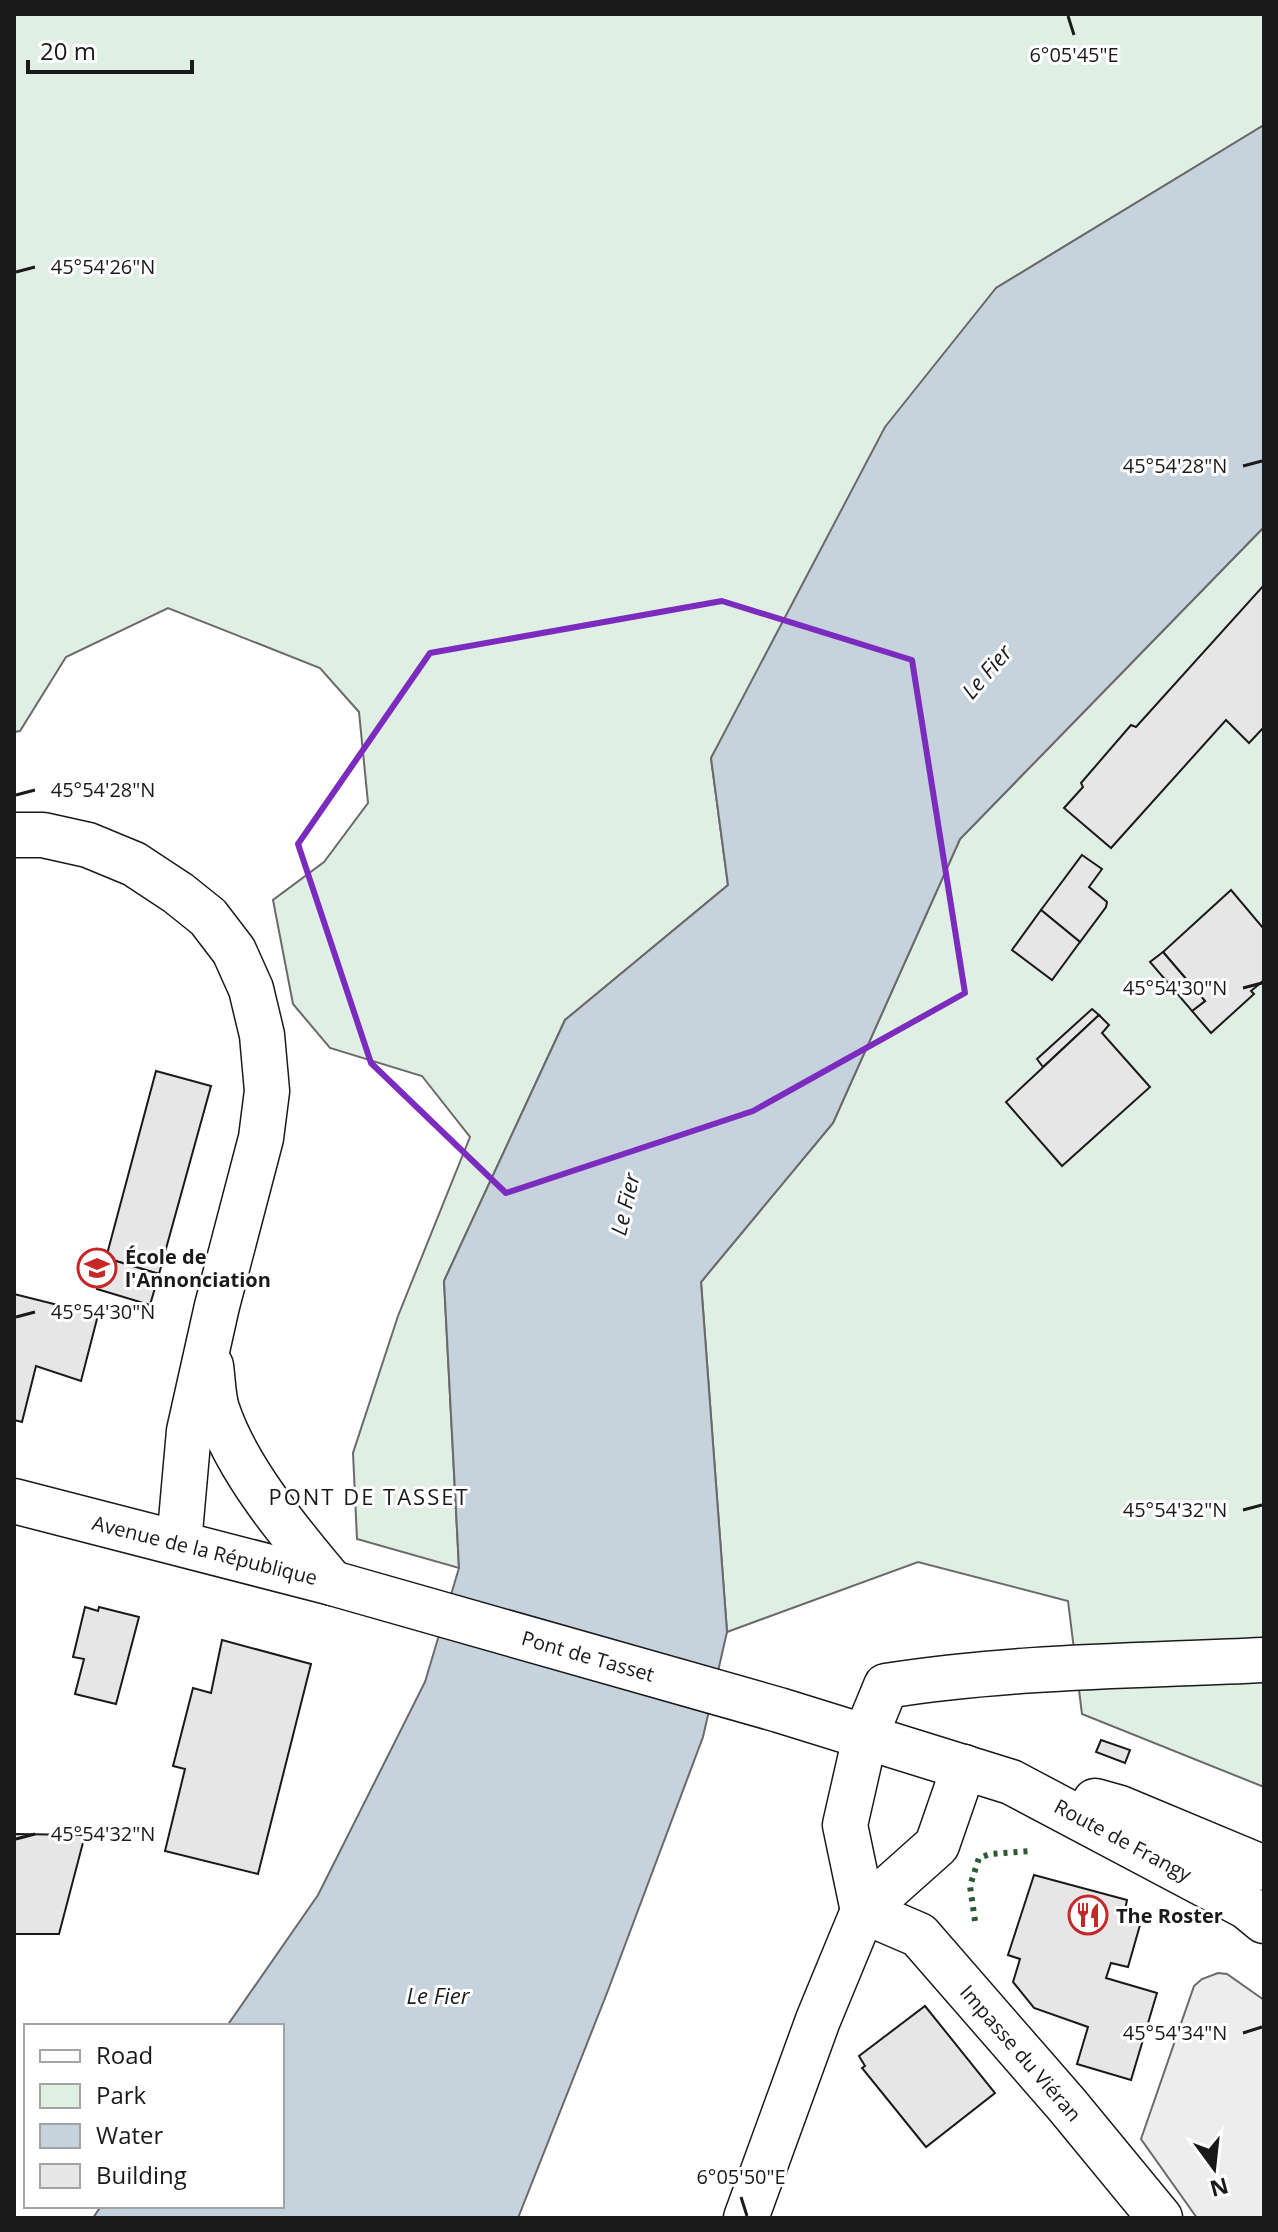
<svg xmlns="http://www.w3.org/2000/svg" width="1278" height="2232" font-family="'Open Sans',sans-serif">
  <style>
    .green { fill: #e0efe3; stroke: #6a6a6a; stroke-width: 2 }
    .parking { fill: #ededed; stroke: #6a6a6a; stroke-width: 2 }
    .water { fill: #c6d2dc; stroke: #6a6a6a; stroke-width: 2 }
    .building { fill: #e6e6e6; stroke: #1a1a1a; stroke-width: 2 }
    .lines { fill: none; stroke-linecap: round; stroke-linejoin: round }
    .minor-casing { stroke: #1a1a1a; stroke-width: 47 }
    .tertiary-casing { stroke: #1a1a1a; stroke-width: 47 }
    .secondary-casing { stroke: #1a1a1a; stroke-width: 47 }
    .minor { stroke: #fff; stroke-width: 44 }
    .tertiary { stroke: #fff; stroke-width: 44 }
    .secondary { stroke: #fff; stroke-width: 44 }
    .hedge { stroke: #2b5a34; stroke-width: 6; stroke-dasharray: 4 6; stroke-linecap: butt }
    .marked { fill: none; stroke: #7b2cbf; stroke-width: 6; stroke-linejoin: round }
    .ticks { fill: none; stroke: #1a1a1a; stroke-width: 3 }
    .labels { text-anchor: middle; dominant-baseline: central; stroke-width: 6; stroke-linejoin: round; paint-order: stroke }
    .poi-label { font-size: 20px; font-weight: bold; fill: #1a1a1a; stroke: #fff; text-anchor: start }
    .street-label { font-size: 20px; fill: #1a1a1a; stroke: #fff }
    .water-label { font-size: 22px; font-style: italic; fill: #1a1a1a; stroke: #fff }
    .neighbourhood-label { font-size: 22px; letter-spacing: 2px; fill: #1a1a1a; stroke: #fff }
    .ticks-label { font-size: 20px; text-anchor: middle; fill: #1a1a1a; stroke: #fff; stroke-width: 6; stroke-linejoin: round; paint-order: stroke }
  </style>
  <rect width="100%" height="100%" fill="#fff"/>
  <!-- green -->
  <g class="green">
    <polygon points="14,14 1264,14 1264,125 996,288 711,758 728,885 565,1020 444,1281 459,1568 357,1539 353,1453 398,1316 470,1137 422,1076 330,1048 293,1004 273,900 324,862 368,803 359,712 320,668 168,608 66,657 20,731 14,732"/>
    <polygon points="1264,527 1264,1787 1082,1714 1068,1601 918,1562 727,1632 701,1282 833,1123 960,839"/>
  </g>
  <!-- parking -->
  <polygon class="parking" points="1218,1973 1227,1974 1264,2000 1264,2218 1197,2218 1141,2139 1194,1986 1202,1979"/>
  <!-- water -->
  <polygon class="water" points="1264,125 1264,527 960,839 833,1123 701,1282 727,1632 703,1737 607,1993 518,2218 93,2218 101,2206 282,2206 282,2026 227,2026 318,1895 425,1682 459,1568 444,1281 565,1020 728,885 711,758 885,427 996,288"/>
  <!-- building -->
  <g class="building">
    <polygon points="1264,585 1264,727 1249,743 1226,720 1111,848 1064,808 1083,787 1081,783 1131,725 1136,727"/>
    <polygon points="1082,855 1102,869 1089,887 1107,902 1106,907 1080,942 1041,910"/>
    <polygon points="1231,890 1264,929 1264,980 1251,991 1254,994 1211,1033 1192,1011 1205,1001 1163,952"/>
    <polygon points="1041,910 1080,942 1052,980 1012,950"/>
    <polygon points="1163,952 1205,1001 1192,1011 1150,962"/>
    <polygon points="1092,1009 1099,1015 1043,1067 1037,1059"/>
    <polygon points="1099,1015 1109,1025 1102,1033 1150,1087 1062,1166 1006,1102"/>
    <polygon points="156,1071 211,1086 159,1274 106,1258"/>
    <polygon points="106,1258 159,1274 150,1305 97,1289"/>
    <polygon points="14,1294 98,1315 81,1381 36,1366 22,1422 14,1420"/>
    <polygon points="85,1607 98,1611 99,1607 139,1617 116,1704 75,1694 84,1659 73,1657"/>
    <polygon points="222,1640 311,1664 258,1874 165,1851 185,1769 173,1766 193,1688 211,1693"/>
    <polygon points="1101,1740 1130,1750 1125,1763 1096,1752"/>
    <polygon points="14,1834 85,1835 59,1934 14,1934"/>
    <polygon points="1034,1875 1127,1900 1123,1920 1140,1925 1128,1967 1111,1963 1106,1978 1157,1993 1131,2080 1077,2064 1088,2027 1034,2008 1013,1982 1020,1959 1008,1955"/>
    <polygon points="925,2006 995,2093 926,2147 862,2068 865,2066 859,2056"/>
  </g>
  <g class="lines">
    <defs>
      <g id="minor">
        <path d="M 865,1737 L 886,1686 C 1011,1666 1138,1666 1264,1660"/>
        <polyline points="863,1911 919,1935 1067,2105 1160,2218"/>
      </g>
      <g id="tertiary">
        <polyline points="14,835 43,835 88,845 134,864 178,893 208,917 234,951 251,989 262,1035 267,1091 261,1138 217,1306 189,1431 179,1543"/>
        <path d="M 211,1366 C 213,1380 213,1396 217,1409 C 237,1470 290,1533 332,1583"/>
        <polyline points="863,1911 845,1825 865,1737"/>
        <polyline points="746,2218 818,2020 863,1911 937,1845 964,1767"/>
      </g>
      <g id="secondary">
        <polyline points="14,1501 332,1583 779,1710 1011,1782 1247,1907 1264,1921"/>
        <polyline points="1095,1801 1120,1808 1264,1868"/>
      </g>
    </defs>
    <!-- minor casing -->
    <use href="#minor" class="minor-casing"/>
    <!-- tertiary casing -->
    <use href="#tertiary" class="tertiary-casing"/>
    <!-- secondary casing -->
    <use href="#secondary" class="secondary-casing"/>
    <!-- minor -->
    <use href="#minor" class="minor"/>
    <!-- tertiary -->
    <use href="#tertiary" class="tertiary"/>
    <!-- secondary -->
    <use href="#secondary" class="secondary"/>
    <!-- hedge -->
    <polyline class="hedge" points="975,1921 970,1886 979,1858 990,1854 1030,1851"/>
  </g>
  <!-- marked area -->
  <path class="marked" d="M 722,601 L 912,660 L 965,993 L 753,1111 L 506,1193 L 371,1063 L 298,844 L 430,653 Z"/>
  <!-- ticks -->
  <path class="ticks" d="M 1068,16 L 1074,35M 16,272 L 35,267M 1243,466 L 1262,461M 16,795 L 35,790M 1243,988 L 1262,983M 16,1317 L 35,1312M 1243,1510 L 1262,1505M 16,1839 L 35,1834M 1243,2033 L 1262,2027M 741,2197 L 747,2216"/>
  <!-- icons -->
  <defs>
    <symbol id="school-ring" viewBox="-11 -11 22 22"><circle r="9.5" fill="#fff" stroke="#c62828" stroke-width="1.5"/><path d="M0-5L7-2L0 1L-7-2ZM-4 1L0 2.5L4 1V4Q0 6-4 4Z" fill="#c62828"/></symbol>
    <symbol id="restaurant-ring" viewBox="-11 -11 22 22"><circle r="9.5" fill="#fff" stroke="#c62828" stroke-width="1.5"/><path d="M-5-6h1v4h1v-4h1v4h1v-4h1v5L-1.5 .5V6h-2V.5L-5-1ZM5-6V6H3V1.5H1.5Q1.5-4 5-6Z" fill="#c62828"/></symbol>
  </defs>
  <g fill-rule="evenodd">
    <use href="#school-ring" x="75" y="1246" width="44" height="44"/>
    <use href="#restaurant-ring" x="1066" y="1893" width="44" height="44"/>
  </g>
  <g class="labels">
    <!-- poi labels -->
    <g class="poi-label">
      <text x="125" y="1256">École de<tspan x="125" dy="23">l'Annonciation</tspan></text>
      <text x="1116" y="1915">The Roster</text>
    </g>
    <!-- street labels -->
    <g class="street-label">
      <text transform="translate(205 1550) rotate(14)">Avenue de la République</text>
      <text transform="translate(588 1656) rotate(16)">Pont de Tasset</text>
      <text transform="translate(1123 1840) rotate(28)">Route de Frangy</text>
      <text transform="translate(1021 2053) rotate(49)">Impasse du Viéran</text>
    </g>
    <!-- water labels -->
    <g class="water-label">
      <text transform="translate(986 671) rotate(-49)">Le Fier</text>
      <text transform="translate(624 1204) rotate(-77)">Le Fier</text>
      <text x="438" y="1995">Le Fier</text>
    </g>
    <!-- neighbourhood labels -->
    <g class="neighbourhood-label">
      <text x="369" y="1496">PONT DE TASSET</text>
    </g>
  </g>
  <g class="ticks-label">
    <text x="1074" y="62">6°05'45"E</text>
    <text x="103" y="274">45°54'26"N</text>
    <text x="1175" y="473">45°54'28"N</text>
    <text x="103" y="797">45°54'28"N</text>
    <text x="1175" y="995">45°54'30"N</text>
    <text x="103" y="1319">45°54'30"N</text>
    <text x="1175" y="1517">45°54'32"N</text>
    <text x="103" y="1841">45°54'32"N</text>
    <text x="1175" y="2040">45°54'34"N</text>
    <text x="741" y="2184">6°05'50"E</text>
  </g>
  <!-- border -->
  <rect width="1278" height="2232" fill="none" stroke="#1a1a1a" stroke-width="32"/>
  <!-- legend -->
  <rect x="24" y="2024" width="260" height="184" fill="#ffffff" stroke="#a3a3a3" stroke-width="2"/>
  <rect x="40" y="2050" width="40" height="12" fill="#ffffff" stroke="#a3a3a3" stroke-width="2"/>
  <text x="96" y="2064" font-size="24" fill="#1a1a1a">Road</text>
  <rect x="40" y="2084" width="40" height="24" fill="#e0efe3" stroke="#a3a3a3" stroke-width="2"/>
  <text x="96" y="2104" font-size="24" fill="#1a1a1a">Park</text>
  <rect x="40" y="2124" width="40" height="24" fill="#c6d2dc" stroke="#a3a3a3" stroke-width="2"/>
  <text x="96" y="2144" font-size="24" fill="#1a1a1a">Water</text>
  <rect x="40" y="2164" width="40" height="24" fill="#e6e6e6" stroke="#a3a3a3" stroke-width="2"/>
  <text x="96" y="2184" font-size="24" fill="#1a1a1a">Building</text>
  <!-- north arrow -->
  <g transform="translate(1214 2168) rotate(165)" stroke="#ffffff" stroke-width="6" paint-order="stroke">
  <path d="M0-6L14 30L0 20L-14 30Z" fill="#1a1a1a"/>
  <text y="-12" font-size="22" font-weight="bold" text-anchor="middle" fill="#1a1a1a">N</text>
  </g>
  <!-- scale -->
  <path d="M28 60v12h164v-12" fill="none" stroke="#1a1a1a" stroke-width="4"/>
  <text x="40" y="60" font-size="24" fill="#1a1a1a" stroke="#ffffff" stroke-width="6" paint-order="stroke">20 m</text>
</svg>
